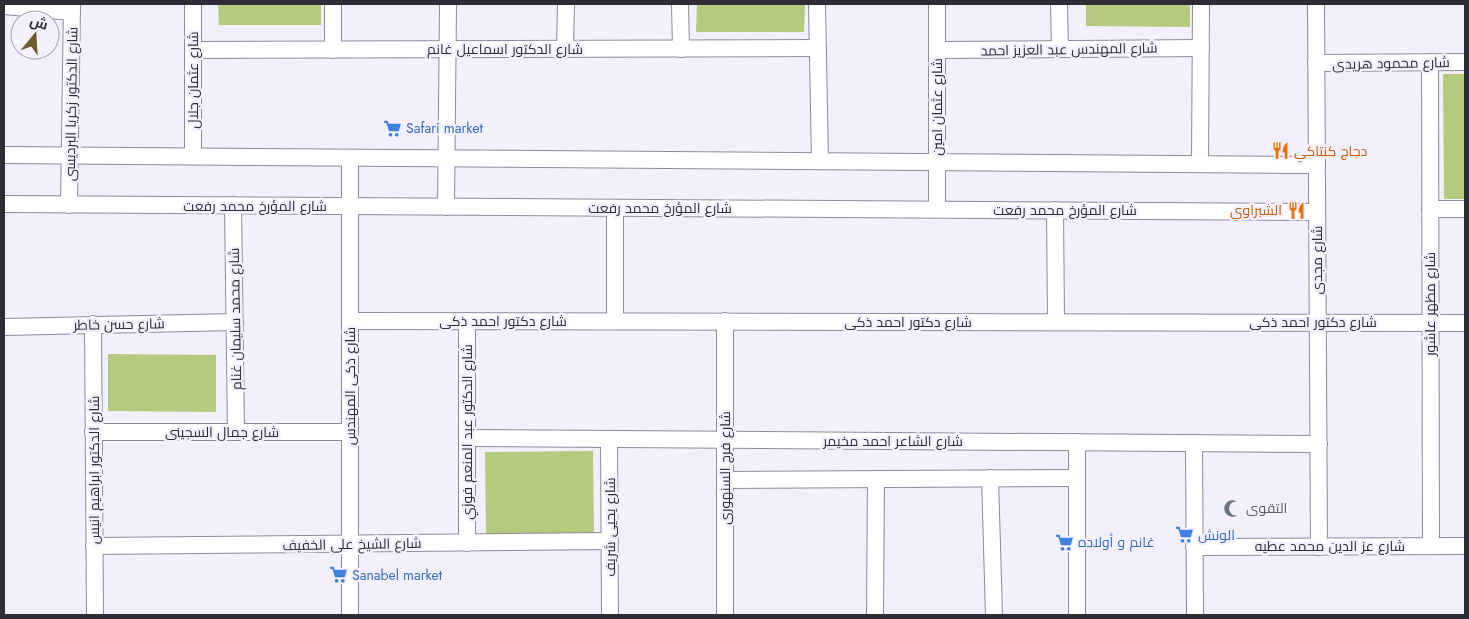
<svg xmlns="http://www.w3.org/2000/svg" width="1469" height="619" font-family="Jost,Cairo,sans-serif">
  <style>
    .green { fill: #b4ca7e }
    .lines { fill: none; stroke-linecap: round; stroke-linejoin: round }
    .minor-casing { stroke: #90899e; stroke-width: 18 }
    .minor { stroke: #fff; stroke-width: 16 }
    .labels { text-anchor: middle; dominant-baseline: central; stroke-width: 5; stroke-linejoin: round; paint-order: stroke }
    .street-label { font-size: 14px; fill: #2f2c35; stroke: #f3effd }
    .shop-label { font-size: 14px; fill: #366cbe; stroke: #f3effd; text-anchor: start }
    .food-label { font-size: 14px; fill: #c56008; stroke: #f3effd; text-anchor: start }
    .worship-label { font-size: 14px; fill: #5b616d; stroke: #f3effd; text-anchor: start }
  </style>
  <rect width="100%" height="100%" fill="#f3effd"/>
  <!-- green -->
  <g class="green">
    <polygon points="218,4 321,4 321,25 219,25"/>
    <polygon points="697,4 805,4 804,32 696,32"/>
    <polygon points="1086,4 1190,4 1190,27 1086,26"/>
    <polygon points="1443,74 1465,74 1465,199 1444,199"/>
    <polygon points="108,354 216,355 216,412 108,411"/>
    <polygon points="593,451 594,535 486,536 485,452"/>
  </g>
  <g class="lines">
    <defs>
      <g id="minor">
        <polyline points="193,4 193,156"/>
        <polyline points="333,4 333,50"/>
        <polyline points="680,4 681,49"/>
        <polyline points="817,4 820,161"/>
        <polyline points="1059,4 1060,49"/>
        <polyline points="1316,4 1319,547"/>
        <polyline points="4,6 72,12"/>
        <polyline points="565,49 566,4"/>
        <polyline points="193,50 818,48"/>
        <polyline points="937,50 1201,48"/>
        <polyline points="1430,62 1431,546"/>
        <polyline points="1316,63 1465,62"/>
        <polyline points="4,155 1317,165"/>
        <polyline points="1200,164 1201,4"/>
        <polyline points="4,204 1317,212"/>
        <polyline points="69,205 72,4"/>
        <polyline points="233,205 236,432"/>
        <polyline points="446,207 448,4"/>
        <polyline points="615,208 615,321"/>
        <polyline points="937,209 937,4"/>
        <polyline points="1430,209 1465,209"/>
        <polyline points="1055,210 1056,322"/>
        <polyline points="350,321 1465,323"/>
        <polyline points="467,321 467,543"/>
        <polyline points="93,324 95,615"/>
        <polyline points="4,327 235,322"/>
        <polyline points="93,432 350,432"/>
        <polyline points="467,438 1319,444"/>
        <polyline points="609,439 610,615"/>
        <polyline points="1194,443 1195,615"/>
        <polyline points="990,478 994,615"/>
        <polyline points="725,480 1077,478"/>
        <polyline points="94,546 610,541"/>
        <polyline points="1194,547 1465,546"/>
        <polyline points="350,615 350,158"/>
        <polyline points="725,615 725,321"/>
        <polyline points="875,615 876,479"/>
        <polyline points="1077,615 1077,442"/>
      </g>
    </defs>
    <!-- minor casing -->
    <use href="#minor" class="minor-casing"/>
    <!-- minor -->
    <use href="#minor" class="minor"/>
  </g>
  <!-- icons -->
  <defs>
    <symbol id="supermarket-bare" viewBox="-9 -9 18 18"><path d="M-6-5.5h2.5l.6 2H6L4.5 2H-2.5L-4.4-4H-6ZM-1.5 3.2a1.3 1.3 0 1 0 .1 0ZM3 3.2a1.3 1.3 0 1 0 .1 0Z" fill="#3f7fe0" stroke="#f3effd" stroke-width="2.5" paint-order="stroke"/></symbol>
    <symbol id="restaurant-bare" viewBox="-9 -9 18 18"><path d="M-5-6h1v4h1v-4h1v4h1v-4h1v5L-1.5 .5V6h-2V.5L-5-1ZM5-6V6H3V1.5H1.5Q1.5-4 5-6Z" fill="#e8710a" stroke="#f3effd" stroke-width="2.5" paint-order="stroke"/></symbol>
    <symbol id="mosque-bare" viewBox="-9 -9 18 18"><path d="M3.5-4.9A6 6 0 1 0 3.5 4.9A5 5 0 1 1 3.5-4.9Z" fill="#6b7280" stroke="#f3effd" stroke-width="2.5" paint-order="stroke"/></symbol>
  </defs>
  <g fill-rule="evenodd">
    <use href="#supermarket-bare" x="380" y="116" width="25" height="25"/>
    <use href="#restaurant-bare" x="1268" y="138" width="25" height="25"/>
    <use href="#restaurant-bare" x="1284" y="198" width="25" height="25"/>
    <use href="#mosque-bare" x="1220" y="496" width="25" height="25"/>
    <use href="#supermarket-bare" x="1172" y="522" width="25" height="25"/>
    <use href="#supermarket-bare" x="1052" y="530" width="25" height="25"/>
    <use href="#supermarket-bare" x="326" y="562" width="25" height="25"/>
  </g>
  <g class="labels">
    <!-- street labels -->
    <g class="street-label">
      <text x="505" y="49">شارع الدكتور اسماعيل غانم</text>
      <text transform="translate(1069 49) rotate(-1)">شارع المهندس عبد العزيز احمد</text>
      <text transform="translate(1391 63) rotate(-1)">شارع محمود هريدى</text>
      <text transform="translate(193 80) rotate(-90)">شارع عثمان جلال</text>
      <text transform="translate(71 104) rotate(-89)">شارع الدكتور زكريا البرديسى</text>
      <text transform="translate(937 107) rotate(-90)">شارع عثمان امين</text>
      <text x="255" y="206">شارع المؤرخ محمد رفعت</text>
      <text x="660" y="208">شارع المؤرخ محمد رفعت</text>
      <text x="1065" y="210">شارع المؤرخ محمد رفعت</text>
      <text transform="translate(1317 260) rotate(-90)">شارع مجدى</text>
      <text transform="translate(1430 304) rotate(-90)">شارع مظهر عاشور</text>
      <text transform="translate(235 319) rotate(-91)">شارع محمد سليمان غنام</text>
      <text x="503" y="321">شارع دكتور احمد ذكى</text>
      <text x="908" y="322">شارع دكتور احمد ذكى</text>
      <text x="1313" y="322">شارع دكتور احمد ذكى</text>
      <text transform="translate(119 324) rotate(-1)">شارع حسن خاطر</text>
      <text transform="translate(350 386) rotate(-90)">شارع ذكى المهندس</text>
      <text x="222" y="432">شارع جمال السجينى</text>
      <text transform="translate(467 432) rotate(-90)">شارع الدكتور عبد المنعم فوزي</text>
      <text x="893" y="441">شارع الشاعر احمد مخيمر</text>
      <text transform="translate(725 468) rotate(-90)">شارع فرج السنهورى</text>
      <text transform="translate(94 470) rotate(-90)">شارع الدكتور ابراهيم انيس</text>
      <text transform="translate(610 527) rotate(-90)">شارع يحيى شريف</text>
      <text transform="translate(352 544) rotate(-1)">شارع الشيخ على الخفيف</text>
      <text x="1330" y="546">شارع عز الدين محمد عطيه</text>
    </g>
    <!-- shop labels -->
    <g class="shop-label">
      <text x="406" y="128">Safari market</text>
      <text x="1198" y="535">الونش</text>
      <text x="1078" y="542">غانم و أولاده</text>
      <text x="352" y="575">Sanabel market</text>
    </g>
    <!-- food labels -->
    <g class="food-label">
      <text x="1294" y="151">دجاج كنتاكي</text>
      <text x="1282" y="210" text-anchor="end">الشبراوي</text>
    </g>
    <!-- worship labels -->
    <g class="worship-label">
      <text x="1246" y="508">التقوى</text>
    </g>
  </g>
  <!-- border -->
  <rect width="1469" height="619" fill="none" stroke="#2f2c35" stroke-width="10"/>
  <!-- north arrow -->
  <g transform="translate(35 35) rotate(18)"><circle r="24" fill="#f3effd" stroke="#a5a1ad"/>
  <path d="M0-4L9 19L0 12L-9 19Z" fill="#705c2a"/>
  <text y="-8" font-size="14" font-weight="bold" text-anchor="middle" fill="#2f2c35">ش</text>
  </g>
</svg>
